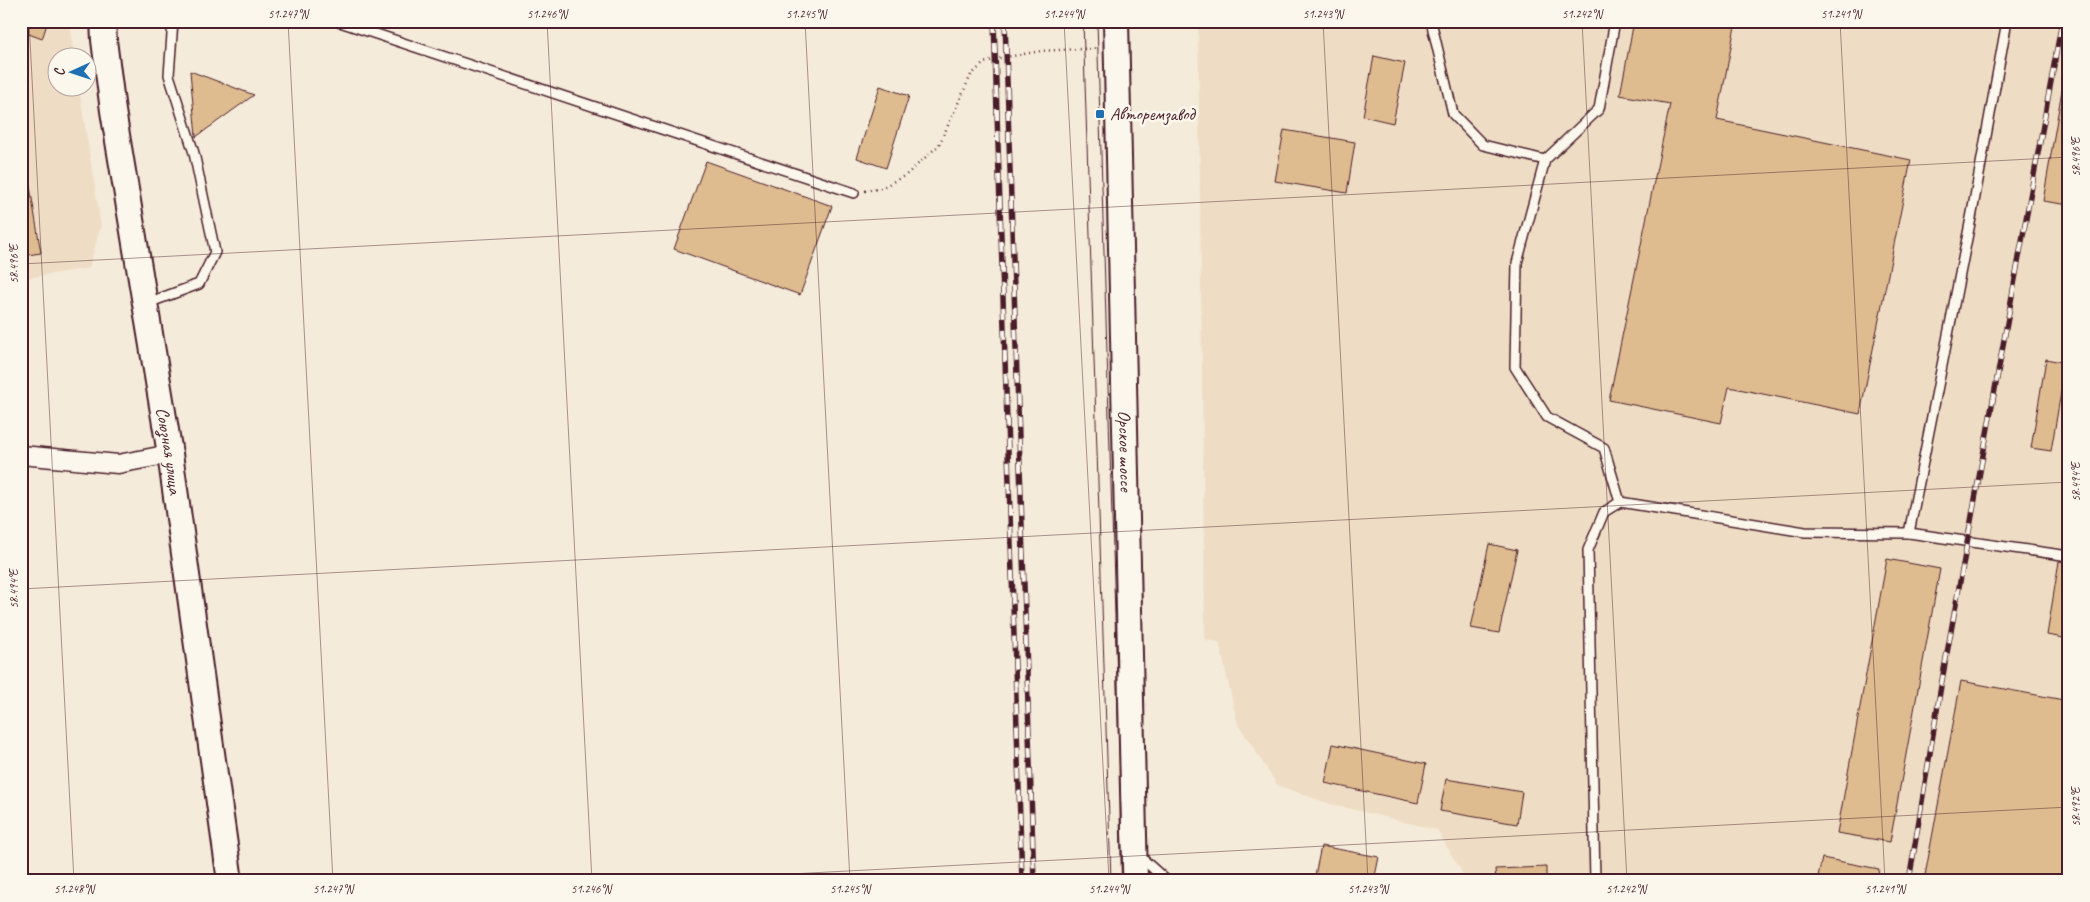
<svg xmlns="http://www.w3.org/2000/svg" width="2090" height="902" font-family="Caveat,sans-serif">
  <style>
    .built { fill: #eeddc4 }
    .building { fill: #dfbb90; stroke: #4a1f2b }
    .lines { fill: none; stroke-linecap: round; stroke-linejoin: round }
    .lane-casing { stroke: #4a1f2b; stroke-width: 12 }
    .street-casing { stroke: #4a1f2b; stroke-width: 21 }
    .secondary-casing { stroke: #4a1f2b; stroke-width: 28 }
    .path { stroke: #4a1f2b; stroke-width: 2.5; stroke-dasharray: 1 4; stroke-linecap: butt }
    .lane { stroke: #fbf7ec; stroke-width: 9 }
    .street { stroke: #fbf7ec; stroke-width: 18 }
    .secondary { stroke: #fbf7ec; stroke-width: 24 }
    .tram { stroke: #4a1f2b; stroke-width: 1 }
    .rail-casing { stroke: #4a1f2b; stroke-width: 5.5 }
    .rail { stroke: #fbf7ec; stroke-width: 4; stroke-dasharray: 11; stroke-linecap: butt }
    .ticks { fill: none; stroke: #4a1f2b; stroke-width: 1; stroke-opacity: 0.45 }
    .poi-dot { fill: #1f6fb2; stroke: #fbf7ec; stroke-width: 2 }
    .labels { text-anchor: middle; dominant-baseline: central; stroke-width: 5; stroke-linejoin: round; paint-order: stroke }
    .poi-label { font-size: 18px; fill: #4a1f2b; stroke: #fbf7ec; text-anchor: start }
    .street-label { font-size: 18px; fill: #4a1f2b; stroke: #fbf7ec }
    .neatline { fill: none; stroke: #4a1f2b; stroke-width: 2 }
    .ticks-label { font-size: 12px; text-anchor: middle; fill: #4a1f2b }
  </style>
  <rect width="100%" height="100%" fill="#f5ebda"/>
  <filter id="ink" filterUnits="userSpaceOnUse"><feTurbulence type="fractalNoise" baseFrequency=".02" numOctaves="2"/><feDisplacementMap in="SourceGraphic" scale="10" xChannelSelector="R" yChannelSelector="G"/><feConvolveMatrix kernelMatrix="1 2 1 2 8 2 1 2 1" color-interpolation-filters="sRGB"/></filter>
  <g filter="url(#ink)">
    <!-- built -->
    <g class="built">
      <polygon points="21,21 69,21 74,57 58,58 58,88 79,88 101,225 89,268 21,279"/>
      <polygon points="1198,21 2069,21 2069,881 1467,881 1437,830 1327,803 1277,785 1237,722 1219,642 1205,640"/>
    </g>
    <!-- building -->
    <g class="building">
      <polygon points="21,21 48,21 42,39 21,31"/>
      <polygon points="1634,21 1736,21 1717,120 1911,160 1860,414 1729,387 1721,423 1609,400 1670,104 1620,95"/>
      <polygon points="1374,56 1405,63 1393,123 1363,116"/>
      <polygon points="190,71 254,95 196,137"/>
      <polygon points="880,86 909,96 886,168 857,158"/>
      <polygon points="2062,90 2069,90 2069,205 2043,201"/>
      <polygon points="1284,130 1355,142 1347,193 1275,181"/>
      <polygon points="706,161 832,206 800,295 674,249"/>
      <polygon points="28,174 41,253 21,256 21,175"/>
      <polygon points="2046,359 2066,363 2051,451 2031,448"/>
      <polygon points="1489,544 1517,550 1499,633 1471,628"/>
      <polygon points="1887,559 1940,569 1890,842 1837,833"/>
      <polygon points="2059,561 2069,562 2069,639 2047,635"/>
      <polygon points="1961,681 2069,701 2069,881 1924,881"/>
      <polygon points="1333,744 1426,764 1418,803 1325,783"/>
      <polygon points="1446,779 1522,792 1517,824 1440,811"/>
      <polygon points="1321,846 1379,857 1374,881 1314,881"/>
      <polygon points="1822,858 1879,869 1877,881 1817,881"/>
      <polygon points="1546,867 1546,881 1496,881 1495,869"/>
    </g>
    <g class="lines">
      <defs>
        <g id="lane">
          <polyline points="337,21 854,193"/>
          <polyline points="1431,21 1453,114 1483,145 1545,160"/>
          <polyline points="1615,21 1599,109 1545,160 1517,263 1515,367 1547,417 1604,448 1620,502"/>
          <polyline points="145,304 199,284 215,252 194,153 169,75 173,21"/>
          <polyline points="1909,533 1972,213 2007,21"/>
          <polyline points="1137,854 1167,881"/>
          <polyline points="1595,881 1588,550 1604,512 1620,502 1805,532 1909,533 2069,556"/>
        </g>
        <polyline id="street" points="21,455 118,464 170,454"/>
        <g id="secondary">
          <path id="s1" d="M 103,21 L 104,40 L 113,111 L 170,454 L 230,881"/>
          <path id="s2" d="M 1116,21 L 1135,881"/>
        </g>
      </defs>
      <!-- lane casing -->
      <use href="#lane" class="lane-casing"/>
      <!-- street casing -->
      <use href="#street" class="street-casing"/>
      <!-- secondary casing -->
      <use href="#secondary" class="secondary-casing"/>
      <!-- path -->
      <polyline class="path" points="865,191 881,188 906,175 939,145 971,75 984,63 995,59 1041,51 1099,48"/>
      <!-- lane -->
      <use href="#lane" class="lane"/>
      <!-- street -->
      <use href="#street" class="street"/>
      <!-- secondary -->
      <use href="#secondary" class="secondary"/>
      <!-- tram -->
      <g class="tram">
        <polyline points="1083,21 1111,881"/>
        <polyline points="1097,21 1123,881"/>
      </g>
      <defs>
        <g id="rail">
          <polyline points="994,21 1022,881"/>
          <polyline points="1005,21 1034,881"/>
          <polyline points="1909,881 1941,686 2062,21"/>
        </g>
      </defs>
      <!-- rail casing -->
      <use href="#rail" class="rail-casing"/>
      <!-- rail -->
      <use href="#rail" class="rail"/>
    </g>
  </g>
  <!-- ticks -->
  <path class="ticks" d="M 29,21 L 74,881M 288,21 L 333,881M 547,21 L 592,881M 805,21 L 850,881M 1064,21 L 1109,881M 1323,21 L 1368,881M 1582,21 L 1627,881M 1840,21 L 1885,881M 21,264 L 2069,157M 21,589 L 2069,482M 657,881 L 2069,807"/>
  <!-- markers -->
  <rect class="poi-dot" x="1095" y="109" width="10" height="10" rx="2.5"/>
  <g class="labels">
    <!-- poi labels -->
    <g class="poi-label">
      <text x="1110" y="114">Авторемзавод</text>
    </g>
    <!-- street labels -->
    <g class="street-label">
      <text stroke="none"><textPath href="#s1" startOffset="435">Союзная улица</textPath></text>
      <text stroke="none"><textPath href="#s2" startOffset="430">Орское шоссе</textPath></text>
    </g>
  </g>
  <!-- margin -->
  <rect width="2090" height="902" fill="none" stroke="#fbf7ec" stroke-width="55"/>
  <!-- north arrow -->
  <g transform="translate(72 72) rotate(267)"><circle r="24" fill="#fbf7ec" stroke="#b4a19f"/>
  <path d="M0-4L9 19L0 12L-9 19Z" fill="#1f6fb2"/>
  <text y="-8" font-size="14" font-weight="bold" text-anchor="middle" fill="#4a1f2b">С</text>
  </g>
  <rect x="28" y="28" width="2034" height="846" class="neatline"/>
  <g class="ticks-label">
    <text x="288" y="18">51.247°N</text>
    <text x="547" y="18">51.246°N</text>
    <text x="806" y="18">51.245°N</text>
    <text x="1064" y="18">51.244°N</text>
    <text x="1323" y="18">51.243°N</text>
    <text x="1582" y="18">51.242°N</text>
    <text x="1841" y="18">51.241°N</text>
    <text transform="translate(2076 157) rotate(-90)" y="4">58.496°E</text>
    <text transform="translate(14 264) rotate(-90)" y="4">58.496°E</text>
    <text transform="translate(2076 482) rotate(-90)" y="4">58.494°E</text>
    <text transform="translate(14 589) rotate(-90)" y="4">58.494°E</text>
    <text transform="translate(2076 807) rotate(-90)" y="4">58.492°E</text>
    <text x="74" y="893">51.248°N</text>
    <text x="333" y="893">51.247°N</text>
    <text x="591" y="893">51.246°N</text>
    <text x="850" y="893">51.245°N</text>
    <text x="1109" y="893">51.244°N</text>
    <text x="1368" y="893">51.243°N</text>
    <text x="1626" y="893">51.242°N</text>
    <text x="1885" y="893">51.241°N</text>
  </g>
</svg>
